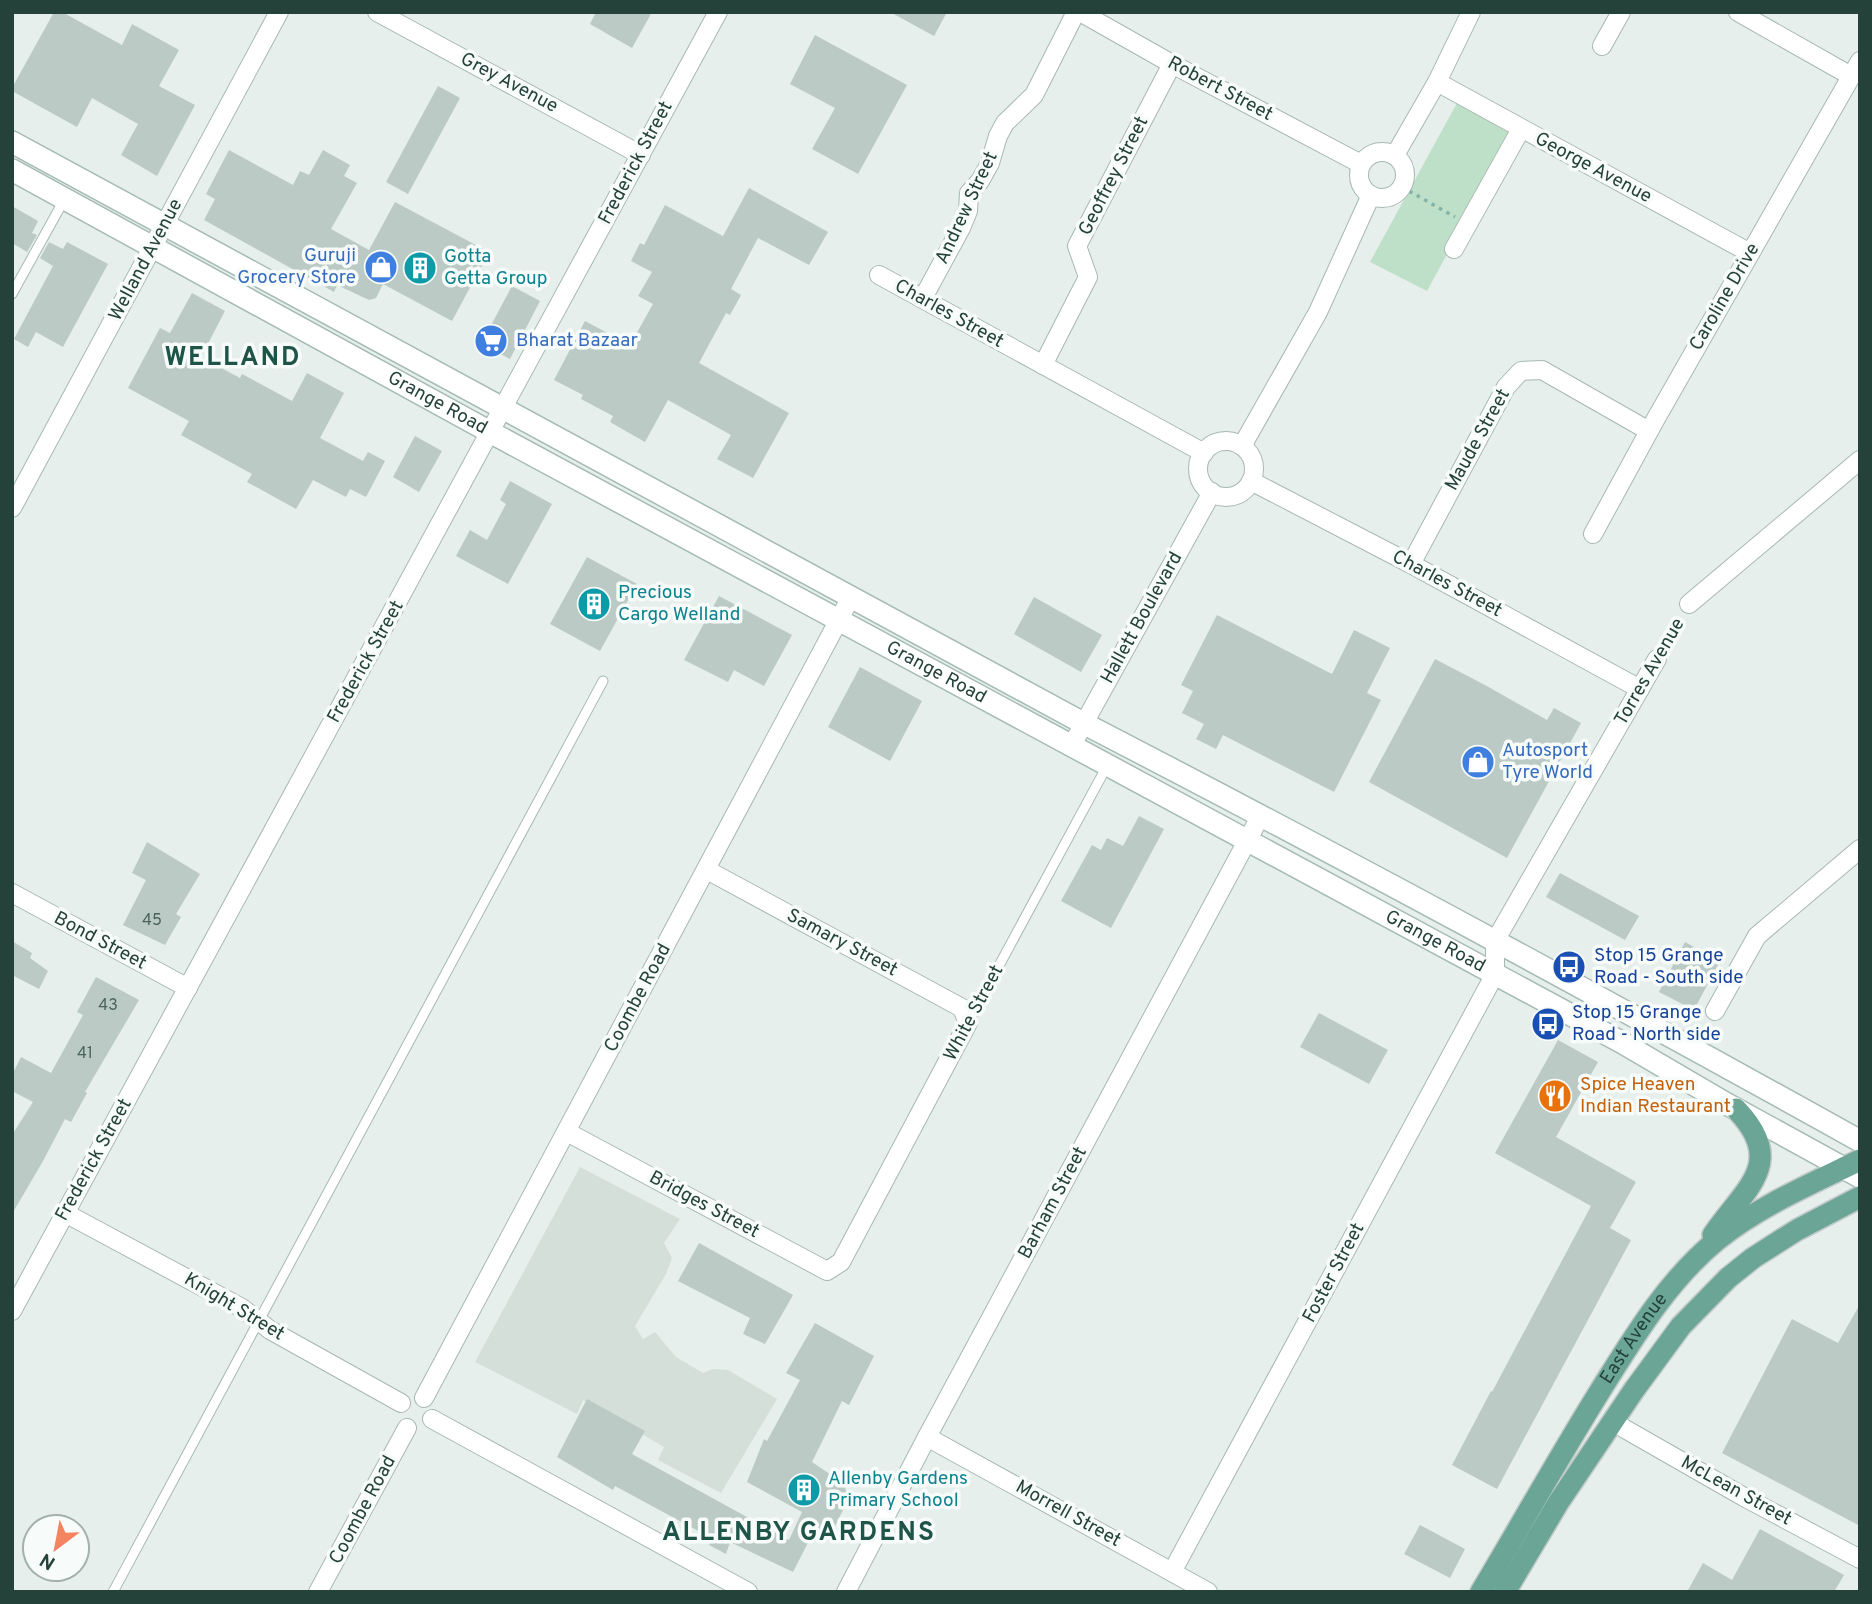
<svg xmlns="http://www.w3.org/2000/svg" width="1872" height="1604" font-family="Overpass,sans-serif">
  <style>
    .built { fill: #d4dfda }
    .green { fill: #bfe0c8 }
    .building { fill: #bbcac4 }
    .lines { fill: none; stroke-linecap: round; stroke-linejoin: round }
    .lane-casing { stroke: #a8b8b2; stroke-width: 11 }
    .street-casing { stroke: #a8b8b2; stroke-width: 20 }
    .secondary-casing { stroke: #a4bbb3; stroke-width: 24 }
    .primary-casing { stroke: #c2cac8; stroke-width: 24 }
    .path { stroke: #86b3a5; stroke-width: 3.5; stroke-dasharray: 3.5 5; stroke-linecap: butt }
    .lane { stroke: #fff; stroke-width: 9 }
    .street { stroke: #fff; stroke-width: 18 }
    .secondary { stroke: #fff; stroke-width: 21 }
    .primary { stroke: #6aa596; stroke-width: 21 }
    .labels { text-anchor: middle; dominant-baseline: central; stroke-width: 7; stroke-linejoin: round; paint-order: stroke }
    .number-label { font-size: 16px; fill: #4a645c }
    .street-label { font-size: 19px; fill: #24423a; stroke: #f7fbf9 }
    .shop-label { font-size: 19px; fill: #366cbe; stroke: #f7fbf9; text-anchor: start }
    .culture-label { font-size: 19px; fill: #0d838f; stroke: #f7fbf9; text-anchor: start }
    .transit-label { font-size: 19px; fill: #164399; stroke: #f7fbf9; text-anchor: start }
    .food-label { font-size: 19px; fill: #c56008; stroke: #f7fbf9; text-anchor: start }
    .district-label { font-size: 26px; font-weight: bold; letter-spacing: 2px; fill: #1f5548; stroke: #f7fbf9 }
  </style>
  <rect width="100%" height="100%" fill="#e6efeb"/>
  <!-- built -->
  <polygon class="built" points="580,1167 680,1219 664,1243 672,1258 666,1274 635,1326 643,1339 655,1332 676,1357 703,1373 713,1369 728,1370 777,1399 721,1493 658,1460 664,1447 583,1400 577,1414 475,1362"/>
  <!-- green -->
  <polygon class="green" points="1457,103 1512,134 1427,291 1370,262"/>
  <!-- building -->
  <g class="building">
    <polygon points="54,12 62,12 122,45 132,24 179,50 159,86 195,105 157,176 121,155 138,124 92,98 77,127 12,91 12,88"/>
    <polygon points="596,12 652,12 632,48 590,24"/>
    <polygon points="890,12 947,12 934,36"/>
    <polygon points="815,35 907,85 858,174 812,149 835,108 790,84"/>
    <polygon points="438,86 460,98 408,194 386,182"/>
    <polygon points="229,150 293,185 300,171 309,175 323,150 350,165 344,176 357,183 331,229 369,250 395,202 489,252 452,321 383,284 376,298 369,300 337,285 334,292 204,220 215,199 206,194"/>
    <polygon points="749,188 828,232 809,265 758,238 731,289 741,295 730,315 726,313 699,363 789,413 753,478 717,459 731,435 668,400 645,442 610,422 613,416 581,399 583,395 554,380 585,321 630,345 653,304 638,296 652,272 631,261 640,243 644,245 665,205 723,236"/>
    <polygon points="12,206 38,221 32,233 37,235 27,252 12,243"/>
    <polygon points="49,242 63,249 67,242 108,264 63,347 36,332 28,347 14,339 53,266 40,258"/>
    <polygon points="512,286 540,301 510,359 481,344"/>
    <polygon points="192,293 225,311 201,357 240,378 242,374 292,401 307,373 344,393 320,438 363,461 368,452 385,461 366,497 350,489 346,497 313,480 296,509 247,482 252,474 181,435 189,421 128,388 160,328 170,333"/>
    <polygon points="415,436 442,451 419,492 393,477"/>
    <polygon points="510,481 552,504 508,584 456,556 470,530 487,540 506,504 500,500"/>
    <polygon points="587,557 637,584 600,651 550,624"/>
    <polygon points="719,596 792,635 764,686 734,670 728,682 684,660"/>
    <polygon points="1034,597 1102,635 1081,672 1014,634"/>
    <polygon points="1217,615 1332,674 1354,630 1390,648 1367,693 1381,700 1334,792 1223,735 1216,749 1196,739 1204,724 1182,713 1193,691 1181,685"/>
    <polygon points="1435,659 1485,685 1547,720 1554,708 1581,723 1507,858 1369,782"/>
    <polygon points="860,667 922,701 890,761 828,727"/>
    <polygon points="1139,816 1164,829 1111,928 1061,901 1092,845 1101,850 1107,838 1123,846"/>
    <polygon points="147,842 200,874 176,914 181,917 165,945 123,925 146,880 132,873"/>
    <polygon points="1560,873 1639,916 1625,940 1546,897"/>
    <polygon points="12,941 32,953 30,958 48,971 39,989 12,975"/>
    <polygon points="1685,942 1720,961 1694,1010 1659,992"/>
    <polygon points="96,977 139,1000 85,1092 87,1093 71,1122 65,1119 43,1161 12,1214 12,1135 33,1102 12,1091 12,1075 21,1057 51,1073 83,1015 77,1012"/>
    <polygon points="1319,1013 1388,1050 1369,1084 1300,1047"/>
    <polygon points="1558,1040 1598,1062 1556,1137 1636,1182 1610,1228 1631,1240 1497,1489 1452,1465 1491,1391 1492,1392 1591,1206 1495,1153"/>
    <polygon points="699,1243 793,1295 765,1344 743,1334 750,1318 678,1281"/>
    <polygon points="1860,1304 1860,1526 1722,1453 1792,1319 1838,1343"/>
    <polygon points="815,1323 874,1356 849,1405 842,1401 812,1462 843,1483 849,1498 829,1538 814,1531 793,1572 730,1542 726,1554 709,1545 713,1539 615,1486 613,1490 557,1457 587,1399 645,1431 632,1454 789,1540 802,1512 747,1482 764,1439 767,1441 800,1380 786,1373"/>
    <polygon points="1420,1525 1465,1549 1450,1578 1404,1554"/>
    <polygon points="1760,1529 1844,1575 1834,1592 1687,1592 1703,1563 1732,1580"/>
  </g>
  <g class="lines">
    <defs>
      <g id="lane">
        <polyline points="12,294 64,200"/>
        <polyline points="969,1021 1107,766"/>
        <polyline points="113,1592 603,681"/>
      </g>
      <g id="street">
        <polyline points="377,12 641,155"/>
        <polyline points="1080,12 1172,64 1361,164"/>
        <polyline points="1738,12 1851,76"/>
        <polyline points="1602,46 1621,12"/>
        <polyline points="1437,82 1750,253"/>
        <circle cx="1382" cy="175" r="23"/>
        <polyline points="1395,155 1437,82 1471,12"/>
        <polyline points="1454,249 1521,129"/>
        <polyline points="879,275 1204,453"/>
        <polyline points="923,298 961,228 968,211 969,193 980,181 990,163 998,136 1005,123 1034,95 1076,12"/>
        <polyline points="1043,365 1088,277 1077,246 1172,64"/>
        <circle cx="1226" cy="469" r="28"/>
        <polyline points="1242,446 1318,312 1371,195"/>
        <polyline points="1251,481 1411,564 1640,689"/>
        <polyline points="12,508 279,12"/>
        <polyline points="1593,534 1654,422 1860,61"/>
        <polyline points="1411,564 1506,387 1521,371 1542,370 1649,431"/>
        <polyline points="1689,604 1860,460"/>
        <polyline points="1072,745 1212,492"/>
        <polyline points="12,893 188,988"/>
        <polyline points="1715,1011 1757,936 1860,849"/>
        <polyline points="567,1132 827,1271 841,1262 968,1023 962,1008 707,870"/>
        <polyline points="65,1213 242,1308 270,1330 401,1403"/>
        <polyline points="12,1311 718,12"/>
        <polyline points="424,1398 851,597"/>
        <polyline points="432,1419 748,1592"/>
        <polyline points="1614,1421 1625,1429 1744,1497 1860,1559"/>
        <polyline points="927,1437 1208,1592"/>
        <polyline points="1172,1572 1495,974 1495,941 1657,659"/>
        <polyline points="318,1592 407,1428"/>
        <polyline points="846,1592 927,1437 1261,815"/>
      </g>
      <g id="secondary">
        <path d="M 12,142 L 1083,723 C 1344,858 1603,998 1860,1141"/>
        <path id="s1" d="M 12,170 L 490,432 L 1621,1042 L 1727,1104 L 1860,1177"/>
      </g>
      <g id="primary">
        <path d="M 1713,1235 C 1745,1188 1788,1163 1736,1109"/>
        <path id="s2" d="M 1481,1592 C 1521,1525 1559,1457 1600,1391 C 1634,1337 1667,1281 1717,1240 C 1759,1206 1811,1184 1860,1160"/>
        <polyline points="1505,1592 1558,1503 1634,1390 1681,1326 1728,1278 1753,1258 1797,1230 1860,1197"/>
      </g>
    </defs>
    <!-- lane casing -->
    <use href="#lane" class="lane-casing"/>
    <!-- street casing -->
    <use href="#street" class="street-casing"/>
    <!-- secondary casing -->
    <use href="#secondary" class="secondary-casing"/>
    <!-- primary casing -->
    <use href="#primary" class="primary-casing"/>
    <!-- path -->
    <g class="path">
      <polyline points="1402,187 1455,217"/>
      <polyline points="1669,645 1673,629 1681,617"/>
    </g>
    <!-- lane -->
    <use href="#lane" class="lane"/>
    <!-- street -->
    <use href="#street" class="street"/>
    <!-- secondary -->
    <use href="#secondary" class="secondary"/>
    <!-- primary -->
    <use href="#primary" class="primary"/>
  </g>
  <!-- icons -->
  <defs>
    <symbol id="shop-disc" viewBox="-11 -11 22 22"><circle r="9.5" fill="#3f7fe0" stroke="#f7fbf9"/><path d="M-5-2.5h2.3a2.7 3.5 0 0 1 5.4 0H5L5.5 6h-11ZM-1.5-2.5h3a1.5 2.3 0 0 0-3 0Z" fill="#fff"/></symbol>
    <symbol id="building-disc" viewBox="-11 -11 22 22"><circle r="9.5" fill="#0f9aa8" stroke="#f7fbf9"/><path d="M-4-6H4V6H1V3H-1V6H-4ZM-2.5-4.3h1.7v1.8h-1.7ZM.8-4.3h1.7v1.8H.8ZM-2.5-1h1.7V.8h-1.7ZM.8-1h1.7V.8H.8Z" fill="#fff"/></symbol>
    <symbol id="supermarket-disc" viewBox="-11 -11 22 22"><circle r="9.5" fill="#3f7fe0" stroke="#f7fbf9"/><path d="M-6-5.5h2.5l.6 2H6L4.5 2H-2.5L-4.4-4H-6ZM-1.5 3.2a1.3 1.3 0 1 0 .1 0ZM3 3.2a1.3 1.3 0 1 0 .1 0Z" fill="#fff"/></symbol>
    <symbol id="bus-disc" viewBox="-11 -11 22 22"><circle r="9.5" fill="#1a4fb4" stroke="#f7fbf9"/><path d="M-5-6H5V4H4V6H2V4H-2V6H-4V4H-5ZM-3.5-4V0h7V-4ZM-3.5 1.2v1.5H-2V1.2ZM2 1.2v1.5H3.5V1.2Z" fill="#fff"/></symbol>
    <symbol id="restaurant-disc" viewBox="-11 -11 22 22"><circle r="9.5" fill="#e8710a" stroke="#f7fbf9"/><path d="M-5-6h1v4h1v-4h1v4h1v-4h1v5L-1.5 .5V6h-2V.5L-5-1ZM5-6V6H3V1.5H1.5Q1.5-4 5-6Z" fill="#fff"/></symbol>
  </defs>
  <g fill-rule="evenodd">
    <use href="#shop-disc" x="362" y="248" width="38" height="38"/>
    <use href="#building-disc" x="401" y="249" width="38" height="38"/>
    <use href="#supermarket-disc" x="472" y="322" width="38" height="38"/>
    <use href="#building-disc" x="575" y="585" width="38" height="38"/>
    <use href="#shop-disc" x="1459" y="743" width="38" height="38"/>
    <use href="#bus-disc" x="1550" y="948" width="38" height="38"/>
    <use href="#bus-disc" x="1529" y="1005" width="38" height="38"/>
    <use href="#restaurant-disc" x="1536" y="1077" width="38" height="38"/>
    <use href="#building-disc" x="785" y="1471" width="38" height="38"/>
  </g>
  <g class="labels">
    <!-- number labels -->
    <g class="number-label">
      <text x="152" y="921">45</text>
      <text x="108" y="1006">43</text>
      <text x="85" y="1054">41</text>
    </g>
    <!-- street labels -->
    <g class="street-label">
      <text transform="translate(509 83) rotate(28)">Grey Avenue</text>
      <text transform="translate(1220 89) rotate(28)">Robert Street</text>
      <text transform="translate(636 163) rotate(-62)">Frederick Street</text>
      <text transform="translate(1593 168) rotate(28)">George Avenue</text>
      <text transform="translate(1114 176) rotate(-63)">Geoffrey Street</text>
      <text transform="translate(967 208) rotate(-65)">Andrew Street</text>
      <text transform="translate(146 260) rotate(-62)">Welland Avenue</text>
      <text transform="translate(1725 297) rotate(-60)">Caroline Drive</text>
      <text transform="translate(949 314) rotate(29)">Charles Street</text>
      <text stroke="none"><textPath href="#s1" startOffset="485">Grange Road</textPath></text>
      <text transform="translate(1478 440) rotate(-61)">Maude Street</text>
      <text transform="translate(1447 584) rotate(28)">Charles Street</text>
      <text transform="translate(1142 618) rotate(-61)">Hallett Boulevard</text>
      <text transform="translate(366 662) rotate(-61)">Frederick Street</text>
      <text stroke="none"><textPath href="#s1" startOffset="1052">Grange Road</textPath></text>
      <text transform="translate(1650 672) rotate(-60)">Torres Avenue</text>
      <text transform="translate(100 941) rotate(28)">Bond Street</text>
      <text stroke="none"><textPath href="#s1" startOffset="1619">Grange Road</textPath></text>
      <text transform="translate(842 943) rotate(28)">Samary Street</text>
      <text transform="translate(638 998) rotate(-62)">Coombe Road</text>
      <text transform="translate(974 1013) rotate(-62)">White Street</text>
      <text transform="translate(94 1160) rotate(-61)">Frederick Street</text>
      <text transform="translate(1053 1203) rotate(-62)">Barham Street</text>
      <text transform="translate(704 1205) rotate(28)">Bridges Street</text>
      <text transform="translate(1334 1273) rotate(-62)">Foster Street</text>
      <text transform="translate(234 1307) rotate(31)">Knight Street</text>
      <text stroke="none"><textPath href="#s2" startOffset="296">East Avenue</textPath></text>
      <text transform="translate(1736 1491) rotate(29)">McLean Street</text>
      <text transform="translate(363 1510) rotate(-62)">Coombe Road</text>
      <text transform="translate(1068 1514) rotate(29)">Morrell Street</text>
    </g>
    <!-- shop labels -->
    <g class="shop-label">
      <text x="356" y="256" text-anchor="end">Guruji<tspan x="356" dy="22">Grocery Store</tspan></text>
      <text x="516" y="341">Bharat Bazaar</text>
      <text x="1502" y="751">Autosport<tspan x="1502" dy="22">Tyre World</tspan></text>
    </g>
    <!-- culture labels -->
    <g class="culture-label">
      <text x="444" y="257">Gotta<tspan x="444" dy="22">Getta Group</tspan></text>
      <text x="618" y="593">Precious<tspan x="618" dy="22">Cargo Welland</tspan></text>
      <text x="828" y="1479">Allenby Gardens<tspan x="828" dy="22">Primary School</tspan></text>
    </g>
    <!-- transit labels -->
    <g class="transit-label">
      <text x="1594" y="956">Stop 15 Grange<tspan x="1594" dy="22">Road - South side</tspan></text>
      <text x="1572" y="1013">Stop 15 Grange<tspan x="1572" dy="22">Road - North side</tspan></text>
    </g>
    <!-- food labels -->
    <g class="food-label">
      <text x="1580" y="1085">Spice Heaven<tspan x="1580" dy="22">Indian Restaurant</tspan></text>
    </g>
    <!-- district labels -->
    <g class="district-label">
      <text x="233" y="358">WELLAND</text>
      <text x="799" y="1533">ALLENBY GARDENS</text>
    </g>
  </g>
  <!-- border -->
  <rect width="1872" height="1604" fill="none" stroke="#24423a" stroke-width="28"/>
  <!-- north arrow -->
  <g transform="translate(56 1548) rotate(212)"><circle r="33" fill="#f7fbf9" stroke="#a3b1ad" stroke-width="2"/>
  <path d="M0-5L12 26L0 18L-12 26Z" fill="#f4845f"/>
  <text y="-10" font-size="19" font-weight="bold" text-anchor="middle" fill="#24423a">N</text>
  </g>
</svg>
